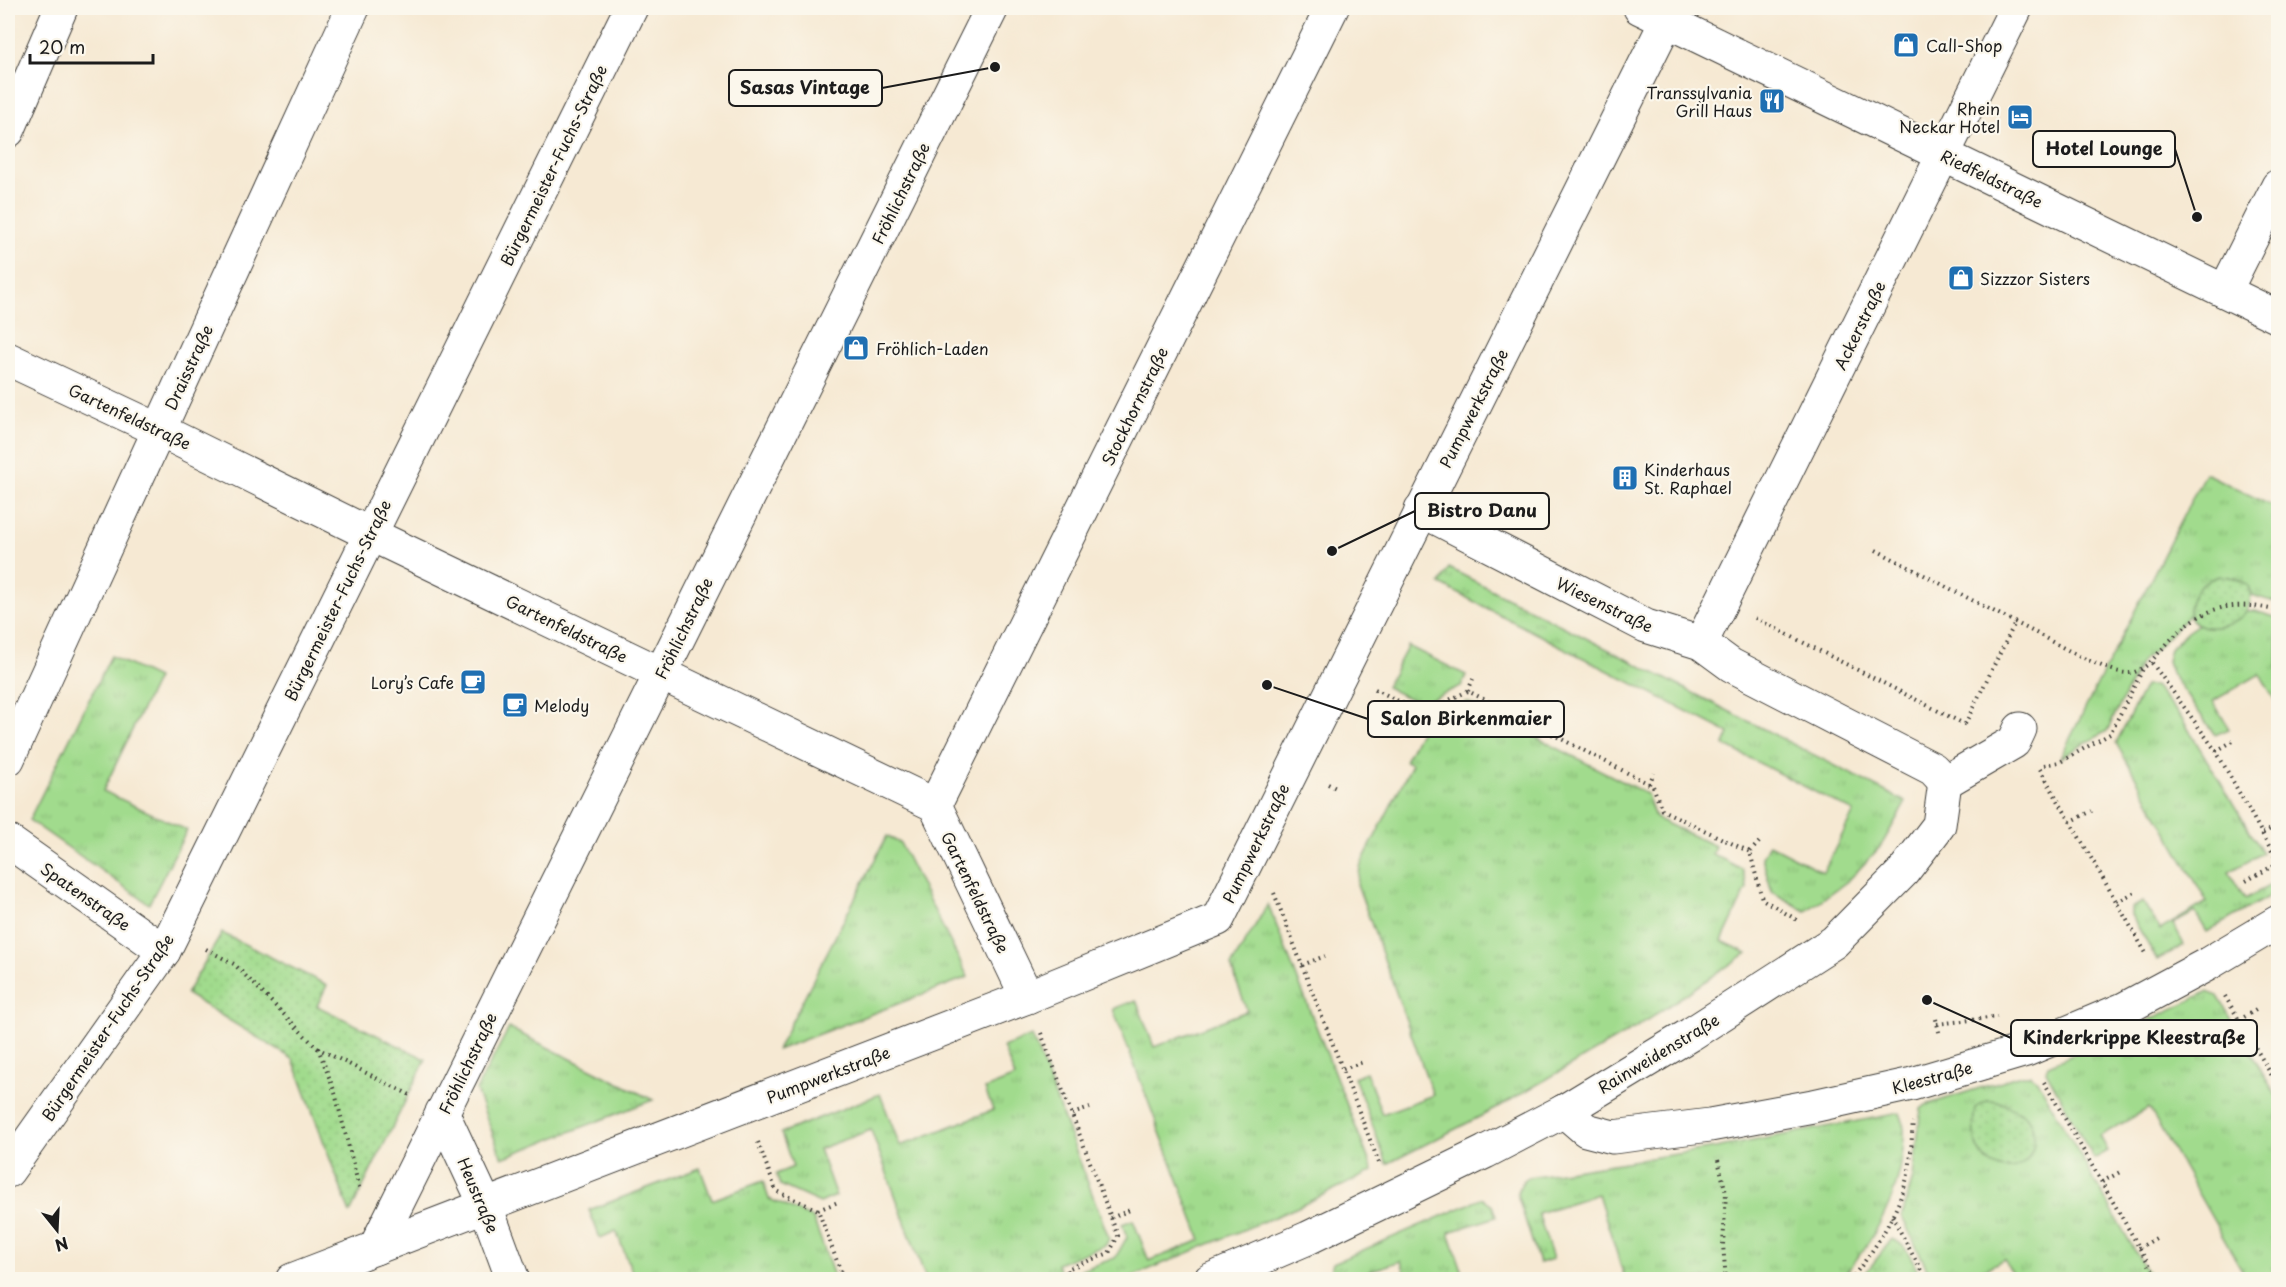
<svg xmlns="http://www.w3.org/2000/svg" width="2286" height="1287" font-family="'Playpen Sans',sans-serif">
  <style>
    .grass { fill: url(#grass-tufts); stroke: #5e7c54; stroke-width: 1.5 }
    .park { fill: url(#park-dots); stroke: #5e7c54; stroke-width: 1.5 }
    .lines { fill: none; stroke-linecap: round; stroke-linejoin: round }
    .minor-casing { stroke: #3d3b37; stroke-width: 35 }
    .path { stroke: #3d3b37; stroke-width: 4; stroke-dasharray: 1.5 4.5; stroke-linecap: butt }
    .minor { stroke: #fff; stroke-width: 33 }
    .labels { text-anchor: middle; dominant-baseline: central; stroke-width: 4.5; stroke-linejoin: round; paint-order: stroke }
    .poi-label { font-size: 16px; fill: #1c1c1c; stroke: #fbf7ec; text-anchor: start }
    .street-label { font-size: 16px; fill: #1c1c1c; stroke: #fbf7ec }
    .leader { fill: none; stroke: #1c1c1c; stroke-width: 2 }
    .callout-dot { fill: #1c1c1c; stroke: #fbf7ec; stroke-width: 2 }
    .callout { fill: #fbf7ec; stroke: #1c1c1c; stroke-width: 2 }
    .callout-label { font-size: 18px; text-anchor: middle; font-weight: bold; fill: #1c1c1c }
  </style>
  <defs>
    <pattern id="grass-tufts" width="24" height="20" patternUnits="userSpaceOnUse" patternTransform="scale(1.5)"><rect width="24" height="20" fill="#a1db8d"/><path d="M3 7l-1-3M5 7V3M7 7l1-3M15 17l-1-3M17 17v-4M19 17l1-3" fill="none" stroke="#8abb79"/></pattern>
    <pattern id="park-dots" width="8" height="8" patternUnits="userSpaceOnUse" patternTransform="scale(1.5)"><rect width="8" height="8" fill="#a1db8d"/><path d="M2 2h.1M6 6h.1" fill="none" stroke="#8abb79" stroke-width="1.8" stroke-linecap="round"/></pattern>
  </defs>
  <rect width="100%" height="100%" fill="#fbf7ec"/>
  <filter id="ink" filterUnits="userSpaceOnUse"><feTurbulence type="fractalNoise" baseFrequency=".0167" numOctaves="2"/><feDisplacementMap in="SourceGraphic" scale="12" xChannelSelector="R" yChannelSelector="G"/><feConvolveMatrix kernelMatrix="1 2 1 2 8 2 1 2 1" color-interpolation-filters="sRGB"/></filter>
  <filter id="wash" filterUnits="userSpaceOnUse"><feTurbulence type="fractalNoise" baseFrequency=".008" numOctaves="4" result="noise"/><feDisplacementMap in="SourceGraphic" scale="24" xChannelSelector="R" yChannelSelector="G"/><feGaussianBlur stdDeviation="1.35" result="paint"/><feColorMatrix in="noise" values="0 0 0 0 0 0 0 0 0 0 0 0 0 0 0 0 0 1.4 0 .05"/><feComposite in="paint" operator="in"/></filter>
  <g filter="url(#wash)">
    <rect width="100%" height="100%" fill="#f6e9d3"/>
    <!-- grass -->
    <g class="grass">
      <polygon points="2205,473 2278,509 2278,603 2251,595 2247,584 2227,576 2189,609 2190,614 2153,652 2142,660 2107,731 2060,758"/>
      <polygon points="1449,568 1906,802 1881,846 1849,880 1806,911 1772,892 1762,857 1769,844 1823,872 1854,812 1724,745 1729,733 1440,584"/>
      <polygon points="2239,610 2255,611 2278,618 2278,706 2260,674 2213,701 2229,729 2215,735 2171,673 2167,661 2170,649 2187,632 2203,621"/>
      <polygon points="1408,646 1466,675 1461,686 1420,704 1386,687"/>
      <polygon points="111,656 157,678 103,791 187,830 149,904 29,820"/>
      <polygon points="2145,686 2154,686 2181,717 2263,853 2229,872 2245,899 2278,881 2278,891 2207,932 2195,912 2173,924 2184,945 2157,960 2131,915 2131,908 2143,902 2160,930 2207,902 2116,743"/>
      <polygon points="1467,702 1647,794 1655,818 1715,846 1712,854 1742,869 1747,888 1722,941 1747,953 1635,1028 1495,1109 1387,1164 1354,1077 1366,1072 1382,1114 1433,1095 1357,884 1361,864 1412,764 1405,761 1425,722"/>
      <polygon points="887,836 900,843 968,977 777,1050"/>
      <polygon points="1268,904 1373,1171 1298,1207 1126,1279 1079,1279 1076,1272 1115,1258 1127,1237 1122,1224 1133,1220 1149,1261 1201,1240 1113,1009 1136,1000 1154,1047 1247,1011 1231,966"/>
      <polygon points="2207,992 2218,996 2278,1099 2278,1279 2247,1279 2149,1108 2100,1136 2108,1151 2094,1159 2046,1071 2048,1065 2102,1043"/>
      <polygon points="509,1028 653,1100 502,1158 476,1090"/>
      <polygon points="1032,1036 1109,1238 1106,1245 1057,1264 1062,1279 926,1279 871,1130 819,1149 836,1196 820,1203 780,1185 776,1174 793,1167 781,1133 880,1094 900,1146 993,1110 985,1089 1015,1077 1003,1047"/>
      <polygon points="2021,1075 2030,1075 2037,1080 2151,1279 2015,1279 2004,1259 1966,1279 1932,1279 1902,1217 1913,1177 1921,1109 1926,1105"/>
      <path d="M 1900,1113 C 1906,1126 1904,1136 1903,1150 C 1898,1200 1873,1241 1841,1279 L 1625,1279 L 1598,1194 L 1538,1213 L 1553,1259 L 1539,1263 L 1517,1194 L 1523,1181 L 1529,1177 L 1715,1148 Z"/>
      <polygon points="700,1168 712,1200 763,1181 769,1199 813,1218 835,1279 635,1279 616,1231 600,1238 589,1210"/>
      <polygon points="1483,1198 1492,1205 1496,1217 1449,1232 1465,1279 1407,1279 1401,1261 1345,1279 1329,1279 1328,1277 1333,1263"/>
      <path d="M 1892,1239 C 1908,1244 1915,1266 1922,1279 L 1861,1279 Z"/>
    </g>
    <!-- park -->
    <g class="park">
      <path d="M 2220,576 L 2234,578 L 2247,584 C 2270,630 2172,646 2192,598 C 2198,584 2206,580 2220,576 Z"/>
      <polygon points="222,933 327,985 317,1006 426,1059 350,1213 293,1059 186,994"/>
      <path d="M 1987,1101 C 1998,1101 2004,1103 2013,1109 C 2018,1111 2025,1114 2028,1119 C 2047,1147 2019,1186 1987,1161 C 1972,1148 1972,1126 1975,1108 Z"/>
    </g>
  </g>
  <g filter="url(#ink)">
    <g class="lines">
      <defs>
        <g id="minor">
          <polyline points="1640,8 2278,317"/>
          <polyline points="8,131 61,8"/>
          <polyline points="2225,291 2278,186"/>
          <polyline points="8,359 159,430 370,534 935,805 1027,997"/>
          <polyline points="1421,510 1646,626 1701,643 1731,665 1933,769 1945,782"/>
          <polyline points="1701,643 2016,8"/>
          <polyline points="8,759 353,8"/>
          <polyline points="1945,782 2014,742 2020,729"/>
          <polyline points="935,805 1332,8"/>
          <polyline points="8,841 164,951"/>
          <polyline points="1564,1111 1586,1130 1613,1137 1710,1125 1813,1106 1912,1084 2026,1050 2124,1009 2206,965 2278,922"/>
          <polyline points="442,1112 485,1204 513,1280"/>
          <polyline points="8,1171 164,951 631,8"/>
          <polyline points="375,1248 992,8"/>
          <polyline points="292,1280 1027,997 1218,919 1673,8"/>
          <polyline points="1210,1280 1308,1238 1485,1152 1564,1111 1691,1034 1834,942 1903,872 1939,825 1945,782"/>
        </g>
      </defs>
      <!-- minor casing -->
      <use href="#minor" class="minor-casing"/>
      <!-- path -->
      <g class="path">
        <path d="M 1876,550 C 1928,577 1981,605 2034,632 C 2053,642 2110,675 2130,673 C 2147,670 2154,657 2165,646 C 2198,608 2230,598 2278,611"/>
        <polyline points="1755,618 1968,726"/>
        <polyline points="2152,663 2216,751 2278,862"/>
        <polyline points="1375,689 1422,713 1468,691 1653,786 1662,810 1750,852 1762,899 1797,920"/>
        <polyline points="1468,691 1473,679"/>
        <polyline points="1965,724 2015,623"/>
        <polyline points="1551,734 1557,723"/>
        <polyline points="2216,751 2235,740"/>
        <polyline points="2044,765 2060,762 2110,734 2144,667"/>
        <polyline points="2040,769 2147,955"/>
        <polyline points="1328,784 1338,789"/>
        <polyline points="1649,784 1654,773"/>
        <polyline points="2070,822 2092,811"/>
        <polyline points="2263,833 2278,825"/>
        <polyline points="1750,852 1761,840"/>
        <polyline points="2246,881 2278,863"/>
        <polyline points="1274,893 1379,1163"/>
        <polyline points="2117,902 2137,891"/>
        <polyline points="206,949 234,964 317,1048 410,1095"/>
        <polyline points="1302,965 1325,956"/>
        <polyline points="2225,996 2278,1086"/>
        <polyline points="1936,1019 1940,1036"/>
        <polyline points="2239,1020 2256,1010"/>
        <polyline points="1937,1024 1997,1017"/>
        <polyline points="1041,1033 1118,1236 1109,1253 1067,1269 1071,1280"/>
        <polyline points="318,1048 335,1093 360,1191"/>
        <polyline points="1343,1069 1363,1062"/>
        <polyline points="2044,1082 2158,1280"/>
        <polyline points="1072,1114 1090,1108"/>
        <polyline points="758,1142 776,1191 818,1210 844,1280"/>
        <polyline points="1718,1160 1726,1193 1723,1245 1726,1280"/>
        <polyline points="2102,1182 2120,1172"/>
        <polyline points="818,1210 838,1202"/>
        <polyline points="1892,1216 1926,1280"/>
        <polyline points="1111,1218 1130,1210"/>
        <polyline points="2139,1248 2158,1237"/>
        <polyline points="1559,1280 1559,1279"/>
        <path d="M 1850,1280 C 1875,1250 1897,1215 1907,1178 C 1912,1161 1911,1140 1913,1122"/>
      </g>
      <!-- minor -->
      <use href="#minor" class="minor"/>
    </g>
  </g>
  <!-- icons -->
  <defs>
    <symbol id="shop-square" viewBox="-11 -11 22 22"><rect x="-9" y="-9" width="18" height="18" rx="4" fill="#1f6fb2" stroke="#fbf7ec"/><path d="M-5-2.5h2.3a2.7 3.5 0 0 1 5.4 0H5L5.5 6h-11ZM-1.5-2.5h3a1.5 2.3 0 0 0-3 0Z" fill="#fff"/></symbol>
    <symbol id="restaurant-square" viewBox="-11 -11 22 22"><rect x="-9" y="-9" width="18" height="18" rx="4" fill="#1f6fb2" stroke="#fbf7ec"/><path d="M-5-6h1v4h1v-4h1v4h1v-4h1v5L-1.5 .5V6h-2V.5L-5-1ZM5-6V6H3V1.5H1.5Q1.5-4 5-6Z" fill="#fff"/></symbol>
    <symbol id="hotel-square" viewBox="-11 -11 22 22"><rect x="-9" y="-9" width="18" height="18" rx="4" fill="#1f6fb2" stroke="#fbf7ec"/><path d="M-6-4.5h1.5V1H6V5H4.5V3h-9V5H-6ZM-4 0a1.8 1.8 0 1 1 3.6 0ZM.5 0V-2.5h3Q6-2.5 6 0Z" fill="#fff"/></symbol>
    <symbol id="building-square" viewBox="-11 -11 22 22"><rect x="-9" y="-9" width="18" height="18" rx="4" fill="#1f6fb2" stroke="#fbf7ec"/><path d="M-4-6H4V6H1V3H-1V6H-4ZM-2.5-4.3h1.7v1.8h-1.7ZM.8-4.3h1.7v1.8H.8ZM-2.5-1h1.7V.8h-1.7ZM.8-1h1.7V.8H.8Z" fill="#fff"/></symbol>
    <symbol id="cafe-square" viewBox="-11 -11 22 22"><rect x="-9" y="-9" width="18" height="18" rx="4" fill="#1f6fb2" stroke="#fbf7ec"/><path d="M-5.5-4.5H6V0H3Q3 3.5 0 3.5H-2.5Q-5.5 3.5-5.5 0ZM3-3.2v2h1.7v-2ZM-6 4.5H4V6H-6Z" fill="#fff"/></symbol>
  </defs>
  <g fill-rule="evenodd">
    <use href="#shop-square" x="1891" y="30" width="30" height="30"/>
    <use href="#restaurant-square" x="1757" y="86" width="30" height="30"/>
    <use href="#hotel-square" x="2005" y="102" width="30" height="30"/>
    <use href="#shop-square" x="1946" y="263" width="30" height="30"/>
    <use href="#shop-square" x="841" y="333" width="30" height="30"/>
    <use href="#building-square" x="1610" y="463" width="30" height="30"/>
    <use href="#cafe-square" x="458" y="667" width="30" height="30"/>
    <use href="#cafe-square" x="500" y="690" width="30" height="30"/>
  </g>
  <g class="labels">
    <!-- poi labels -->
    <g class="poi-label">
      <text x="1926" y="45">Call-Shop</text>
      <text x="1752" y="92" text-anchor="end">Transsylvania<tspan x="1752" dy="18">Grill Haus</tspan></text>
      <text x="2000" y="108" text-anchor="end">Rhein<tspan x="2000" dy="18">Neckar Hotel</tspan></text>
      <text x="1980" y="278">Sizzzor Sisters</text>
      <text x="876" y="348">Fröhlich-Laden</text>
      <text x="1644" y="469">Kinderhaus<tspan x="1644" dy="18">St. Raphael</tspan></text>
      <text x="454" y="682" text-anchor="end">Lory’s Cafe</text>
      <text x="534" y="705">Melody</text>
    </g>
    <!-- street labels -->
    <g class="street-label">
      <text transform="translate(553 165) rotate(-64)">Bürgermeister-Fuchs-Straße</text>
      <text transform="translate(1992 178) rotate(26)">Riedfeldstraße</text>
      <text transform="translate(900 193) rotate(-64)">Fröhlichstraße</text>
      <text transform="translate(1859 325) rotate(-64)">Ackerstraße</text>
      <text transform="translate(188 367) rotate(-65)">Draisstraße</text>
      <text transform="translate(1134 406) rotate(-64)">Stockhornstraße</text>
      <text transform="translate(1473 408) rotate(-63)">Pumpwerkstraße</text>
      <text transform="translate(130 416) rotate(25)">Gartenfeldstraße</text>
      <text transform="translate(337 600) rotate(-64)">Bürgermeister-Fuchs-Straße</text>
      <text transform="translate(1605 604) rotate(26)">Wiesenstraße</text>
      <text transform="translate(567 628) rotate(26)">Gartenfeldstraße</text>
      <text transform="translate(683 628) rotate(-64)">Fröhlichstraße</text>
      <text transform="translate(1255 843) rotate(-64)">Pumpwerkstraße</text>
      <text transform="translate(976 892) rotate(64)">Gartenfeldstraße</text>
      <text transform="translate(86 896) rotate(35)">Spatenstraße</text>
      <text transform="translate(107 1027) rotate(-56)">Bürgermeister-Fuchs-Straße</text>
      <text transform="translate(1658 1053) rotate(-31)">Rainweidenstraße</text>
      <text transform="translate(467 1063) rotate(-64)">Fröhlichstraße</text>
      <text transform="translate(828 1074) rotate(-21)">Pumpwerkstraße</text>
      <text transform="translate(1932 1077) rotate(-15)">Kleestraße</text>
      <text transform="translate(479 1195) rotate(67)">Heustraße</text>
    </g>
  </g>
  <!-- callouts -->
  <path class="leader" d="M995 67L882 88M2197 217L2175 149M1332 551L1415 511M1267 685L1368 719M1927 1000L2011 1038"/>
  <g class="callout-dot">
    <circle cx="995" cy="67" r="6"/>
    <circle cx="2197" cy="217" r="6"/>
    <circle cx="1332" cy="551" r="6"/>
    <circle cx="1267" cy="685" r="6"/>
    <circle cx="1927" cy="1000" r="6"/>
  </g>
  <g class="callout">
    <rect x="729" y="70" width="153" height="36" rx="6"/>
    <rect x="2033" y="131" width="142" height="36" rx="6"/>
    <rect x="1415" y="493" width="134" height="36" rx="6"/>
    <rect x="1368" y="701" width="196" height="36" rx="6"/>
    <rect x="2011" y="1020" width="246" height="36" rx="6"/>
  </g>
  <g class="callout-label">
    <text x="805" y="94">Sasas Vintage</text>
    <text x="2104" y="155">Hotel Lounge</text>
    <text x="1482" y="517">Bistro Danu</text>
    <text x="1466" y="725">Salon Birkenmaier</text>
    <text x="2134" y="1044">Kinderkrippe Kleestraße</text>
  </g>
  <!-- margin -->
  <rect width="2286" height="1287" fill="none" stroke="#fbf7ec" stroke-width="30"/>
  <!-- north arrow -->
  <g transform="translate(57 1230) rotate(162)" stroke="#fbf7ec" stroke-width="4.5" paint-order="stroke">
  <path d="M0-4.5L10 22L0 15L-10 22Z" fill="#1c1c1c"/>
  <text y="-9" font-size="16" font-weight="bold" text-anchor="middle" fill="#1c1c1c">N</text>
  </g>
  <!-- scale -->
  <path d="M30 54v9h123v-9" fill="none" stroke="#1c1c1c" stroke-width="3"/>
  <text x="39" y="54" font-size="18" fill="#1c1c1c" stroke="#fbf7ec" stroke-width="4.5" paint-order="stroke">20 m</text>
</svg>
